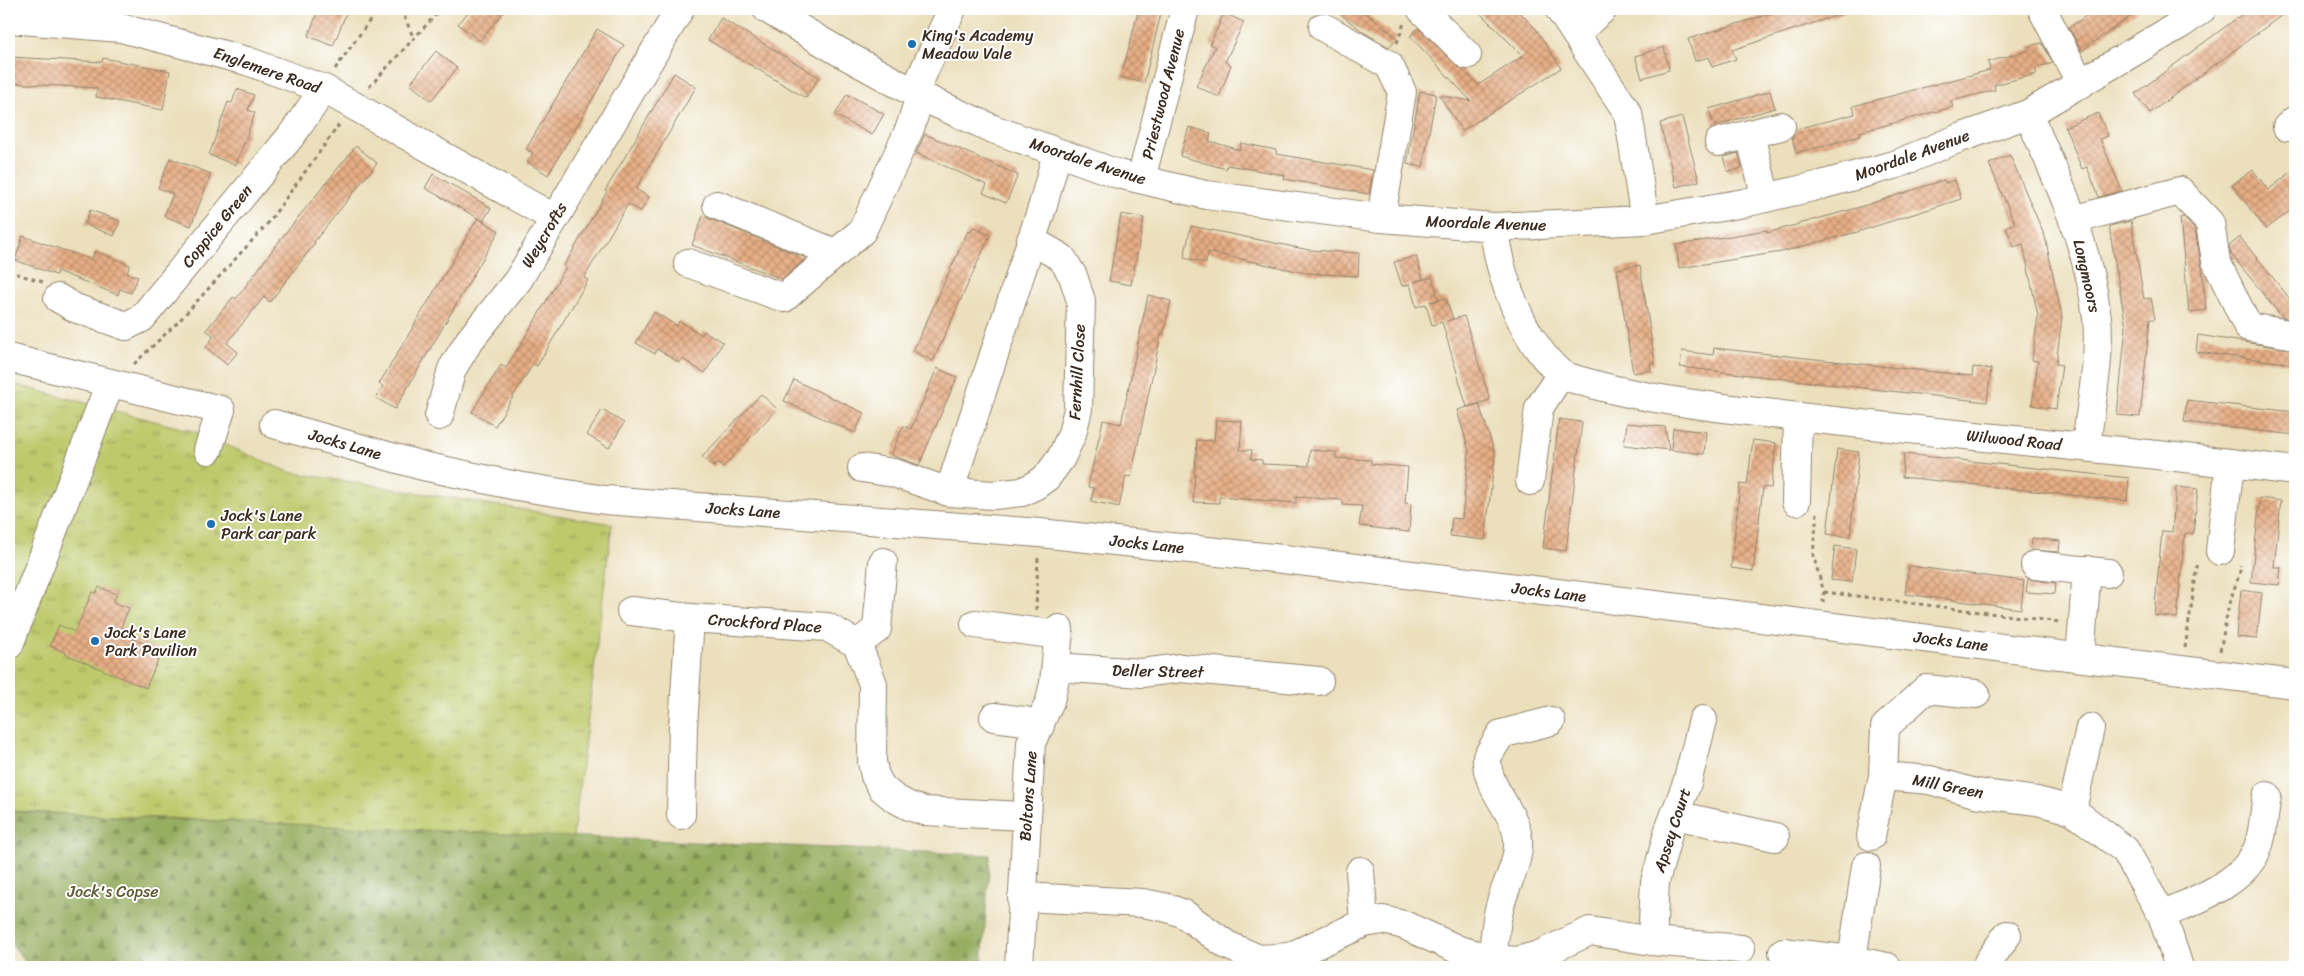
<svg xmlns="http://www.w3.org/2000/svg" width="2304" height="976" font-family="Sriracha,sans-serif">
  <style>
    .forest { fill: url(#forest-firs); stroke: #686c3f }
    .park { fill: url(#park-tufts); stroke: #7c7a45 }
    .building { fill: url(#building-cross-hatch) }
    .lines { fill: none; stroke-linecap: round; stroke-linejoin: round }
    .minor-casing { stroke: #93846d; stroke-width: 30 }
    .path { stroke: #93846d; stroke-width: 3; stroke-dasharray: 4 4; stroke-linecap: butt }
    .minor { stroke: #fff; stroke-width: 28 }
    .poi-dot { fill: #1f6fb2; stroke: #fff; stroke-width: 2 }
    .labels { text-anchor: middle; dominant-baseline: central; stroke-width: 4; stroke-linejoin: round; paint-order: stroke }
    .poi-label { font-size: 16px; fill: #3b2a1e; stroke: #fff; text-anchor: start }
    .street-label { font-size: 16px; fill: #3b2a1e; stroke: #fff }
    .park-label { font-size: 16px; fill: #625a35; stroke: #fff }
  </style>
  <defs>
    <pattern id="forest-firs" width="22" height="20" patternUnits="userSpaceOnUse" patternTransform="scale(1.25)"><rect width="22" height="20" fill="#96ae60"/><path d="M5 1l3.5 6h-7zM16 11l3.5 6h-7z" fill="#7c8e4f"/></pattern>
    <pattern id="park-tufts" width="24" height="20" patternUnits="userSpaceOnUse" patternTransform="scale(1.25)"><rect width="24" height="20" fill="#bdca6c"/><path d="M3 7l-1-3M5 7V3M7 7l1-3M15 17l-1-3M17 17v-4M19 17l1-3" fill="none" stroke="#9ba458"/></pattern>
    <pattern id="building-cross-hatch" width="8" height="8" patternUnits="userSpaceOnUse" patternTransform="scale(1.25)"><rect width="8" height="8" fill="#e7ae85"/><path d="M0 0l8 8M0 8l8-8" fill="none" stroke="#bc8e6c"/></pattern>
  </defs>
  <rect width="100%" height="100%" fill="#fff"/>
  <filter id="ink" filterUnits="userSpaceOnUse"><feTurbulence type="fractalNoise" baseFrequency=".02" numOctaves="2"/><feDisplacementMap in="SourceGraphic" scale="10" xChannelSelector="R" yChannelSelector="G"/><feConvolveMatrix kernelMatrix="1 2 1 2 8 2 1 2 1" color-interpolation-filters="sRGB"/></filter>
  <filter id="wash" filterUnits="userSpaceOnUse"><feTurbulence type="fractalNoise" baseFrequency=".0096" numOctaves="4" result="noise"/><feDisplacementMap in="SourceGraphic" scale="20" xChannelSelector="R" yChannelSelector="G"/><feGaussianBlur stdDeviation="1.12" result="paint"/><feColorMatrix in="noise" values="0 0 0 0 0 0 0 0 0 0 0 0 0 0 0 0 0 1.4 0 .05"/><feComposite in="paint" operator="in"/></filter>
  <g filter="url(#wash)">
    <rect width="100%" height="100%" fill="#ebdfbc"/>
    <!-- forest -->
    <polygon class="forest" points="14,812 990,855 982,967 237,967 26,963 9,940 9,819"/>
    <!-- park -->
    <polygon class="park" points="9,383 196,432 289,472 612,524 573,837 9,811"/>
    <g id="blocks">
      <!-- building -->
      <g class="building">
        <polygon points="319,9 348,9 333,46 308,36"/>
        <polygon points="471,9 506,9 480,41 458,24"/>
        <polygon points="1139,9 1162,9 1144,83 1121,77"/>
        <polygon points="1334,9 1361,9 1397,38 1389,47 1363,32"/>
        <polygon points="1476,9 1516,9 1536,29 1561,68 1462,131 1439,95 1471,101 1410,36 1418,28 1478,85 1523,56"/>
        <polygon points="1771,9 1847,9 1847,12 1732,50 1736,59 1712,67 1709,57 1695,61 1688,39 1772,13"/>
        <polygon points="2096,9 2140,9 2082,51 2069,28"/>
        <polygon points="2249,9 2290,9 2150,113 2135,94"/>
        <polygon points="1224,13 1244,22 1225,62 1231,65 1219,97 1196,86 1215,47 1210,44"/>
        <polygon points="721,18 819,77 806,98 708,40"/>
        <polygon points="597,29 624,45 548,175 527,162 533,153 526,149"/>
        <polygon points="2042,43 2053,63 2035,68 2037,74 1994,85 1995,90 1951,101 1953,107 1860,132 1860,136 1796,153 1792,137 1796,129 1855,114 1853,106 1990,70 1988,62 2030,50 2029,46"/>
        <polygon points="1664,47 1669,70 1642,78 1635,56"/>
        <polygon points="436,51 457,68 431,101 410,84"/>
        <polygon points="9,57 102,62 103,58 170,71 163,110 96,97 97,88 9,83"/>
        <polygon points="674,73 696,87 636,189 649,197 641,211 628,204 584,278 588,280 537,366 533,364 495,426 472,412 501,365 506,368 527,334 566,267 564,266 607,192 605,191"/>
        <polygon points="237,89 254,95 248,110 255,113 236,165 209,155 228,102 232,103"/>
        <polygon points="1420,91 1436,94 1423,167 1407,164"/>
        <polygon points="1770,91 1775,108 1714,126 1709,109"/>
        <polygon points="847,94 884,114 872,135 835,115"/>
        <polygon points="2098,113 2108,136 2100,139 2122,191 2099,197 2087,167 2082,169 2065,127"/>
        <polygon points="1682,117 1699,181 1676,187 1660,123"/>
        <polygon points="1189,127 1211,133 1209,141 1240,150 1241,143 1276,150 1276,154 1373,170 1369,194 1284,179 1285,175 1227,165 1226,169 1180,156"/>
        <polygon points="925,134 1018,175 1006,203 983,193 987,185 916,153"/>
        <polygon points="356,146 377,163 314,242 315,243 270,302 264,297 227,343 238,352 227,365 206,347 214,336 206,330 233,297 236,299 283,236"/>
        <polygon points="1738,153 1742,168 1728,172 1724,157"/>
        <polygon points="2010,155 2045,237 2062,317 2056,364 2062,365 2056,409 2032,405 2038,361 2032,360 2038,316 2023,244 2014,247 2006,227 2015,223 1989,164"/>
        <polygon points="170,158 211,174 191,226 164,216 173,194 158,188"/>
        <polygon points="2295,169 2295,207 2266,229 2232,185 2253,170 2268,190"/>
        <polygon points="433,174 491,208 483,221 425,188"/>
        <polygon points="1944,180 1945,183 1955,180 1961,199 1857,232 1781,252 1679,268 1676,245 1767,230 1767,233 1860,207"/>
        <polygon points="90,210 120,221 114,236 85,224"/>
        <polygon points="1121,214 1144,218 1131,285 1109,281"/>
        <polygon points="703,216 710,219 806,258 782,279 692,245"/>
        <polygon points="2183,217 2195,230 2202,268 2206,310 2189,312 2180,218"/>
        <polygon points="478,218 499,231 395,409 376,398 383,386 379,384"/>
        <polygon points="2131,221 2144,299 2151,298 2155,319 2150,319 2140,417 2117,415 2126,327 2109,226"/>
        <polygon points="1191,226 1309,250 1359,253 1358,276 1306,273 1208,252 1206,263 1184,258"/>
        <polygon points="973,227 990,235 933,361 913,351 968,231 971,232"/>
        <polygon points="23,236 92,260 95,251 130,265 127,273 138,277 131,293 120,289 118,295 57,271 56,275 15,260"/>
        <polygon points="2240,237 2295,305 2295,316 2291,319 2282,317 2231,254 2229,246"/>
        <polygon points="1416,256 1423,279 1414,282 1432,277 1439,300 1430,302 1446,298 1453,319 1447,321 1464,316 1490,400 1467,407 1442,322 1432,325 1426,304 1416,307 1410,284 1402,286 1394,262"/>
        <polygon points="1640,265 1655,364 1650,363 1651,370 1633,373 1617,269"/>
        <polygon points="1148,295 1171,301 1163,335 1161,334 1131,477 1126,476 1119,507 1091,501 1094,488 1088,487 1103,420 1121,424"/>
        <polygon points="654,312 677,326 679,321 702,335 704,331 723,342 705,373 682,359 680,363 657,349 655,354 636,343"/>
        <polygon points="2198,335 2295,350 2295,364 2196,352"/>
        <polygon points="1714,348 1972,376 1973,367 1991,369 1987,402 1680,367 1682,351 1713,355"/>
        <polygon points="937,368 957,377 919,465 891,455 903,426 911,429"/>
        <polygon points="794,380 864,413 855,433 784,401"/>
        <polygon points="761,394 777,409 723,467 718,462 713,467 702,457"/>
        <polygon points="2187,400 2295,412 2295,435 2184,422"/>
        <polygon points="1479,404 1495,454 1485,540 1450,536 1452,518 1462,519 1469,451 1457,410"/>
        <polygon points="602,410 624,423 609,448 587,435"/>
        <polygon points="1559,419 1582,422 1566,551 1543,548"/>
        <polygon points="1216,420 1242,421 1240,450 1252,450 1251,459 1262,460 1262,464 1309,466 1310,450 1336,452 1336,458 1371,460 1371,464 1408,467 1405,503 1411,504 1409,532 1359,526 1362,506 1343,505 1343,500 1296,497 1296,503 1219,497 1219,503 1193,502 1197,440 1214,441"/>
        <polygon points="1627,423 1665,427 1669,450 1624,445"/>
        <polygon points="1673,428 1706,432 1704,454 1671,450"/>
        <polygon points="1753,440 1776,443 1771,488 1763,487 1753,571 1731,568 1740,484 1747,485"/>
        <polygon points="1837,449 1859,452 1850,537 1827,534"/>
        <polygon points="1904,454 2129,478 2127,501 1902,477"/>
        <polygon points="2176,487 2198,489 2193,534 2185,533 2177,618 2154,615 2162,531 2172,532"/>
        <polygon points="2260,498 2281,501 2274,567 2281,567 2279,585 2251,582"/>
        <polygon points="2032,538 2060,541 2059,552 2031,550"/>
        <polygon points="1835,546 1856,549 1852,582 1831,580"/>
        <polygon points="1909,566 2024,581 2021,609 1905,594"/>
        <polygon points="2028,579 2056,583 2055,594 2026,592"/>
        <polygon points="99,587 117,594 113,602 129,608 121,627 127,629 125,635 162,651 146,688 65,654 66,652 50,646 59,625 75,632 92,592 96,593"/>
        <polygon points="2241,590 2262,593 2257,639 2236,637"/>
      </g>
    </g>
  </g>
  <g filter="url(#ink)">
    <use href="#blocks" fill-opacity="0" stroke="#93846d" stroke-width="1"/>
    <g class="lines">
      <defs>
        <g id="minor">
          <polyline points="767,9 838,51 920,96 993,129 1118,174 1206,195 1381,218 1494,227 1645,220 1744,203 1821,185 1897,164 1957,139 2028,114 2181,24 2202,9"/>
          <polyline points="1421,9 1467,55"/>
          <polyline points="1559,9 1628,113 1645,220"/>
          <polyline points="2042,9 2081,84"/>
          <polyline points="9,19 121,28 247,61 324,89 554,218"/>
          <polyline points="1323,27 1389,65 1402,92 1381,218"/>
          <polyline points="1576,33 1603,9"/>
          <polyline points="914,93 952,9"/>
          <path d="M 2028,114 C 2058,179 2089,246 2097,318 C 2101,359 2090,407 2086,447"/>
          <polyline points="2287,127 2295,120"/>
          <polyline points="1750,135 1766,198"/>
          <polyline points="1719,142 1781,126"/>
          <polyline points="1141,179 1185,9"/>
          <polyline points="717,205 835,253"/>
          <polyline points="2073,220 2180,191 2210,223 2216,261 2248,327 2295,335"/>
          <path d="M 1494,227 C 1498,274 1523,341 1560,373 C 1565,377 1575,379 1581,381 C 1628,395 1676,402 1724,408 C 1914,432 2105,447 2295,471"/>
          <polyline points="688,263 784,298 862,231 910,128 920,96"/>
          <polyline points="58,298 75,308 126,326 142,318 291,136 324,89"/>
          <polyline points="9,358 221,410 208,450"/>
          <polyline points="439,416 452,369 469,341 518,280 680,9"/>
          <polyline points="274,424 423,466 517,486 605,500 1040,533 1283,559 2295,684"/>
          <polyline points="862,468 894,473 949,492 994,495 1022,492 1036,485 1047,477 1061,458 1072,434 1078,409 1081,301 1073,276 1062,258 1031,240"/>
          <polyline points="1530,481 1539,408 1561,374"/>
          <polyline points="949,492 1043,205 1057,153"/>
          <polyline points="1796,501 1798,417"/>
          <polyline points="2220,551 2230,463"/>
          <polyline points="2035,565 2108,573"/>
          <polyline points="631,611 690,618 827,627 857,644 873,684 872,762 875,776 882,788 894,798 909,806 924,811 1026,816"/>
          <polyline points="975,624 1059,635"/>
          <polyline points="857,644 877,629 883,562"/>
          <polyline points="9,645 110,383"/>
          <polyline points="2080,657 2087,570"/>
          <polyline points="1056,667 1142,673 1181,668 1319,681"/>
          <polyline points="994,717 1025,721 1040,726"/>
          <polyline points="1883,776 1885,727 1926,689 1976,694"/>
          <polyline points="2072,810 2090,728"/>
          <polyline points="681,815 683,726 690,618"/>
          <polyline points="1675,815 1775,837"/>
          <polyline points="1871,836 1883,776 1930,780 1975,793 2037,801 2072,810 2125,850 2162,915 2179,967"/>
          <polyline points="1360,871 1364,923"/>
          <polyline points="1022,897 1143,903 1168,908 1184,914 1227,945 1259,959 1289,957 1364,923 1383,920 1404,925 1459,950 1493,959 1517,961 1539,955 1590,931 1652,941 1741,949"/>
          <path d="M 2162,915 C 2194,900 2239,886 2256,852 C 2263,839 2264,811 2267,796"/>
          <polyline points="1652,941 1655,882 1669,830 1687,783 1703,720"/>
          <polyline points="1783,952 1852,960 1887,967"/>
          <path d="M 1493,959 C 1494,942 1495,923 1500,906 C 1505,885 1520,862 1518,839 C 1515,810 1485,788 1487,757 L 1501,734 L 1551,721"/>
          <polyline points="1852,960 1866,866"/>
          <polyline points="1019,967 1031,743 1050,701 1054,683 1059,629"/>
          <polyline points="1989,967 1988,962 2007,935"/>
        </g>
      </defs>
      <!-- minor casing -->
      <use href="#minor" class="minor-casing"/>
      <!-- path -->
      <g class="path">
        <polyline points="401,9 414,39"/>
        <polyline points="1397,43 1404,23"/>
        <polyline points="335,69 378,9"/>
        <polyline points="369,87 441,9"/>
        <polyline points="9,278 17,274 43,282"/>
        <polyline points="134,364 180,320 268,223 339,125"/>
        <polyline points="1817,513 1813,555 1824,592 1823,602"/>
        <polyline points="1824,592 2060,622"/>
        <polyline points="1036,610 1038,556"/>
        <polyline points="2185,648 2198,561"/>
        <polyline points="2220,651 2229,604 2240,572 2240,565"/>
      </g>
      <!-- minor -->
      <use href="#minor" class="minor"/>
    </g>
  </g>
  <!-- markers -->
  <g class="poi-dot">
    <circle cx="912" cy="44" r="5"/>
    <circle cx="211" cy="524" r="5"/>
    <circle cx="95" cy="641" r="5"/>
  </g>
  <g class="labels">
    <!-- poi labels -->
    <g class="poi-label">
      <text x="922" y="35">King's Academy<tspan x="922" dy="18">Meadow Vale</tspan></text>
      <text x="221" y="515">Jock's Lane<tspan x="221" dy="18">Park car park</tspan></text>
      <text x="105" y="632">Jock's Lane<tspan x="105" dy="18">Park Pavilion</tspan></text>
    </g>
    <!-- street labels -->
    <g class="street-label">
      <text transform="translate(267 70) rotate(19)">Englemere Road</text>
      <text transform="translate(1163 94) rotate(-76)">Priestwood Avenue</text>
      <text transform="translate(1912 155) rotate(-20)">Moordale Avenue</text>
      <text transform="translate(1088 161) rotate(18)">Moordale Avenue</text>
      <text transform="translate(1486 223) rotate(2)">Moordale Avenue</text>
      <text transform="translate(217 226) rotate(-51)">Coppice Green</text>
      <text transform="translate(544 235) rotate(-59)">Weycrofts</text>
      <text transform="translate(2087 276) rotate(77)">Longmoors</text>
      <text transform="translate(1077 372) rotate(-87)">Fernhill Close</text>
      <text transform="translate(2014 440) rotate(6)">Wilwood Road</text>
      <text transform="translate(345 444) rotate(16)">Jocks Lane</text>
      <text transform="translate(743 510) rotate(4)">Jocks Lane</text>
      <text transform="translate(1147 544) rotate(6)">Jocks Lane</text>
      <text transform="translate(1549 592) rotate(7)">Jocks Lane</text>
      <text transform="translate(765 623) rotate(4)">Crockford Place</text>
      <text transform="translate(1951 641) rotate(7)">Jocks Lane</text>
      <text transform="translate(1158 671) rotate(1)">Deller Street</text>
      <text transform="translate(1948 786) rotate(11)">Mill Green</text>
      <text transform="translate(1028 796) rotate(-86)">Boltons Lane</text>
      <text transform="translate(1672 830) rotate(-72)">Apsey Court</text>
    </g>
    <!-- park labels -->
    <g class="park-label">
      <text x="113" y="891">Jock's Copse</text>
    </g>
  </g>
  <!-- margin -->
  <rect width="2304" height="976" fill="none" stroke="#fff" stroke-width="30"/>
</svg>
